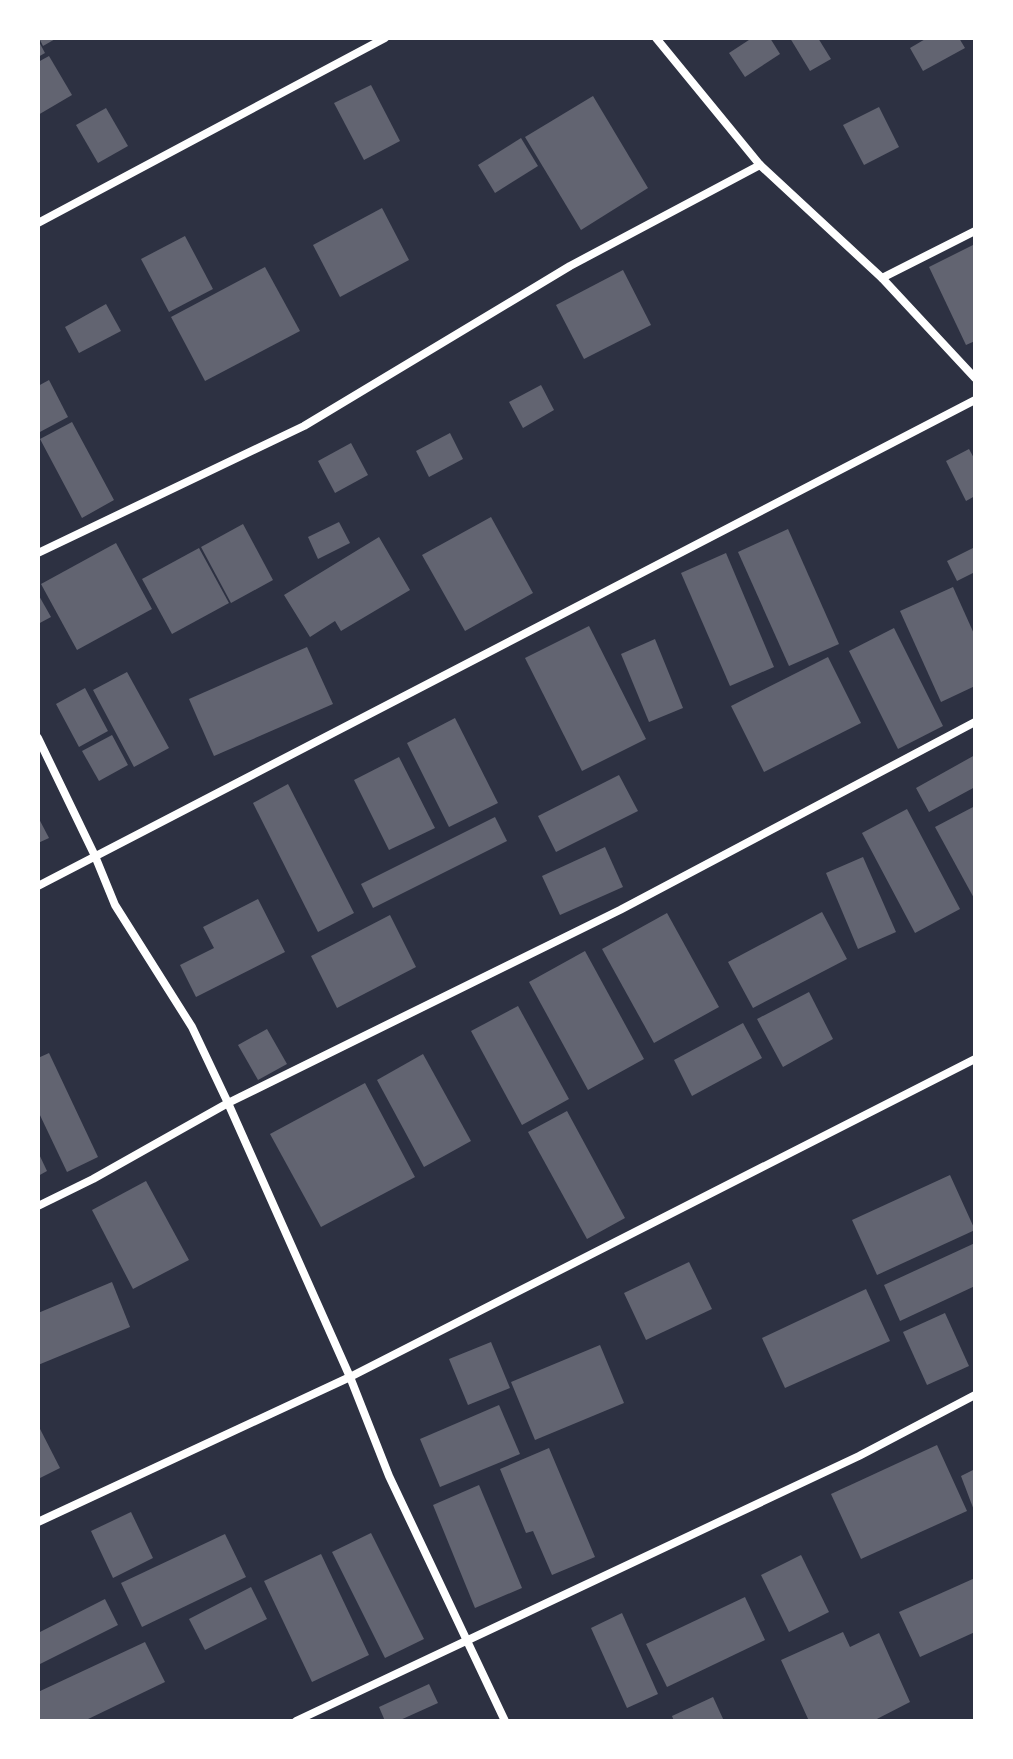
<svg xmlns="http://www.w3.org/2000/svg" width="1013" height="1759" font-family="'Nunito Sans',sans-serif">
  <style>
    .building { fill: #626471 }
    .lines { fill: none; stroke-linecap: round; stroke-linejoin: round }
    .minor { stroke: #fff; stroke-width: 8 }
  </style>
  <rect width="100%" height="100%" fill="#2d3142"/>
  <!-- building -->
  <g class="building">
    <polygon points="39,38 57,38 43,46"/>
    <polygon points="752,38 770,38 780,54 745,77 729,53"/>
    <polygon points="790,38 818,38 831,59 810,71"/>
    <polygon points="927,38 959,38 965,48 923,71 910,48"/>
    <polygon points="38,40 45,53 38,57"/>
    <polygon points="49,56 72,95 38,115 38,62"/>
    <polygon points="371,85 400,141 364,160 334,103"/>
    <polygon points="593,96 648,188 581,230 525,137"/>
    <polygon points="879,107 899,147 864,165 843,125"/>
    <polygon points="106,108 128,146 98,163 76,125"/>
    <polygon points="521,138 538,166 495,193 478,165"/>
    <polygon points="382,208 409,260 340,297 313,245"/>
    <polygon points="185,236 213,289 169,312 141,259"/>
    <polygon points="975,244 975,341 966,345 929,267"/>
    <polygon points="265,267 300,331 205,381 171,317"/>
    <polygon points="623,270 651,325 584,359 556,305"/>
    <polygon points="106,304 121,331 79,353 65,327"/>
    <polygon points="49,380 68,417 38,433 38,386"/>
    <polygon points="541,385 554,410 523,428 509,402"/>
    <polygon points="72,422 114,500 82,518 40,439"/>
    <polygon points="450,433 463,459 429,477 416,451"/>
    <polygon points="351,443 368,475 335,493 318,461"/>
    <polygon points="969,449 975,460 975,496 966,501 946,461"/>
    <polygon points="491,517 533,593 465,631 422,555"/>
    <polygon points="339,522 350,543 318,559 308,537"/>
    <polygon points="243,524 273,580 231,603 201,547"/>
    <polygon points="788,529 839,644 789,666 738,552"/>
    <polygon points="379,537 410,590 341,631 335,621 310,637 284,595"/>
    <polygon points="116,543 152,609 77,650 41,584"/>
    <polygon points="975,547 975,572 957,581 947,561"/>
    <polygon points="199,548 229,603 172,634 142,579"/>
    <polygon points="726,553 774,667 730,686 681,573"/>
    <polygon points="953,587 975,636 975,686 941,702 900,611"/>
    <polygon points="38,594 51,617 38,624"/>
    <polygon points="589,626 646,739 582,771 525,658"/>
    <polygon points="894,628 943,726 898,749 849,651"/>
    <polygon points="655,639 683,708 649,722 621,654"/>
    <polygon points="307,647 333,704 214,756 189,699"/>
    <polygon points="828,657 861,723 764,772 731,706"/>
    <polygon points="127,672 169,748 134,767 93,690"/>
    <polygon points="85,688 108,731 79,747 56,704"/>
    <polygon points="455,718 498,803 449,827 407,743"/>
    <polygon points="112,735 128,765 99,781 82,751"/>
    <polygon points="975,755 975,787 929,812 916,788"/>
    <polygon points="399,757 435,828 389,850 354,780"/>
    <polygon points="619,775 638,811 556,852 538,816"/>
    <polygon points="288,784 354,913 318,932 253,803"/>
    <polygon points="975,806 975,900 935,827"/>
    <polygon points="907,809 960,909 915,933 862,833"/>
    <polygon points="38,817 49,838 38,843"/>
    <polygon points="495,817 507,841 373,908 361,884"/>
    <polygon points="605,847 623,887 560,915 542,876"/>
    <polygon points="863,857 896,932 858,949 826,873"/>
    <polygon points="258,899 285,952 196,997 180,965 214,948 203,927"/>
    <polygon points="822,912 847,959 753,1008 728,962"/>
    <polygon points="667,913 719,1007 654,1043 602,949"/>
    <polygon points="390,915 416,967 337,1008 311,956"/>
    <polygon points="585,951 644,1059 588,1090 529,982"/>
    <polygon points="809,992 833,1039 783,1067 757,1019"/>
    <polygon points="518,1006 569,1099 522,1125 471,1031"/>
    <polygon points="743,1023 762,1058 692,1096 674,1060"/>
    <polygon points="267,1029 287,1064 258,1080 238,1045"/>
    <polygon points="49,1053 98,1157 67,1172 38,1111 38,1058"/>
    <polygon points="423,1054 471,1141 424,1167 377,1080"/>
    <polygon points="365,1083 415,1177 321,1227 270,1134"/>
    <polygon points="567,1111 625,1218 587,1239 528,1132"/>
    <polygon points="38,1152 47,1171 38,1176"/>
    <polygon points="950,1175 975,1230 877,1275 852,1220"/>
    <polygon points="146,1181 189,1260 133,1289 92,1210"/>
    <polygon points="975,1243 975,1286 900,1321 884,1285"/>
    <polygon points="689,1262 712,1309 646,1340 624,1293"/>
    <polygon points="112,1282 130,1327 38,1365 38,1313"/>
    <polygon points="866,1289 890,1341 785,1388 762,1338"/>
    <polygon points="945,1313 969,1366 927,1385 903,1332"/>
    <polygon points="491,1342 510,1388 468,1405 449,1359"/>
    <polygon points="600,1345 624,1403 535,1440 511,1382"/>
    <polygon points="499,1405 520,1454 440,1487 420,1439"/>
    <polygon points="38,1425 60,1468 38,1479"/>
    <polygon points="937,1445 967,1511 861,1559 831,1494"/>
    <polygon points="549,1448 595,1557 552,1575 533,1531 526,1533 500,1469"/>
    <polygon points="975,1469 975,1513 961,1476"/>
    <polygon points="479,1485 522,1588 475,1608 433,1505"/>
    <polygon points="131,1512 153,1558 113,1578 91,1531"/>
    <polygon points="371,1533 424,1639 385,1658 332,1552"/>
    <polygon points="225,1534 246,1577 142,1627 121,1583"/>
    <polygon points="321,1554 369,1655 312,1682 264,1581"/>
    <polygon points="801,1555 829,1612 789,1632 761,1575"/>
    <polygon points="975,1578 975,1632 920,1657 899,1612"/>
    <polygon points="251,1587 267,1619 205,1650 189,1619"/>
    <polygon points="745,1597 765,1640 667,1687 646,1644"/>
    <polygon points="105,1599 118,1625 38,1665 38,1633"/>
    <polygon points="622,1613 658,1694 627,1708 591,1628"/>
    <polygon points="843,1632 850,1647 879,1633 910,1702 873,1721 809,1721 781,1660"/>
    <polygon points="145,1642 165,1682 84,1721 41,1721 38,1714 38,1692"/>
    <polygon points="429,1684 438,1703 398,1721 385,1721 379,1707"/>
    <polygon points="713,1697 724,1721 674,1721 672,1716"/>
  </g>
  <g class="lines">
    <!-- minor -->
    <g class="minor">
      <polyline points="656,38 760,165 882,278 975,378"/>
      <polyline points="38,223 385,38"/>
      <polyline points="882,278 975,231"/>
      <polyline points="38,553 304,426 570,266 760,165"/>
      <polyline points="38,738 95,856 115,905 192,1027 228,1103 350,1377 389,1476 505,1721"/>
      <polyline points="38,886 975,400"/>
      <polyline points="38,1206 93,1179 228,1103 620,910 975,722"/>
      <polyline points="38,1522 350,1377 975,1059"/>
      <polyline points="296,1721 859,1456 975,1395"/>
    </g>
  </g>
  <!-- border -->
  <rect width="1013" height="1759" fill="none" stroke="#ffffff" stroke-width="80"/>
</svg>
